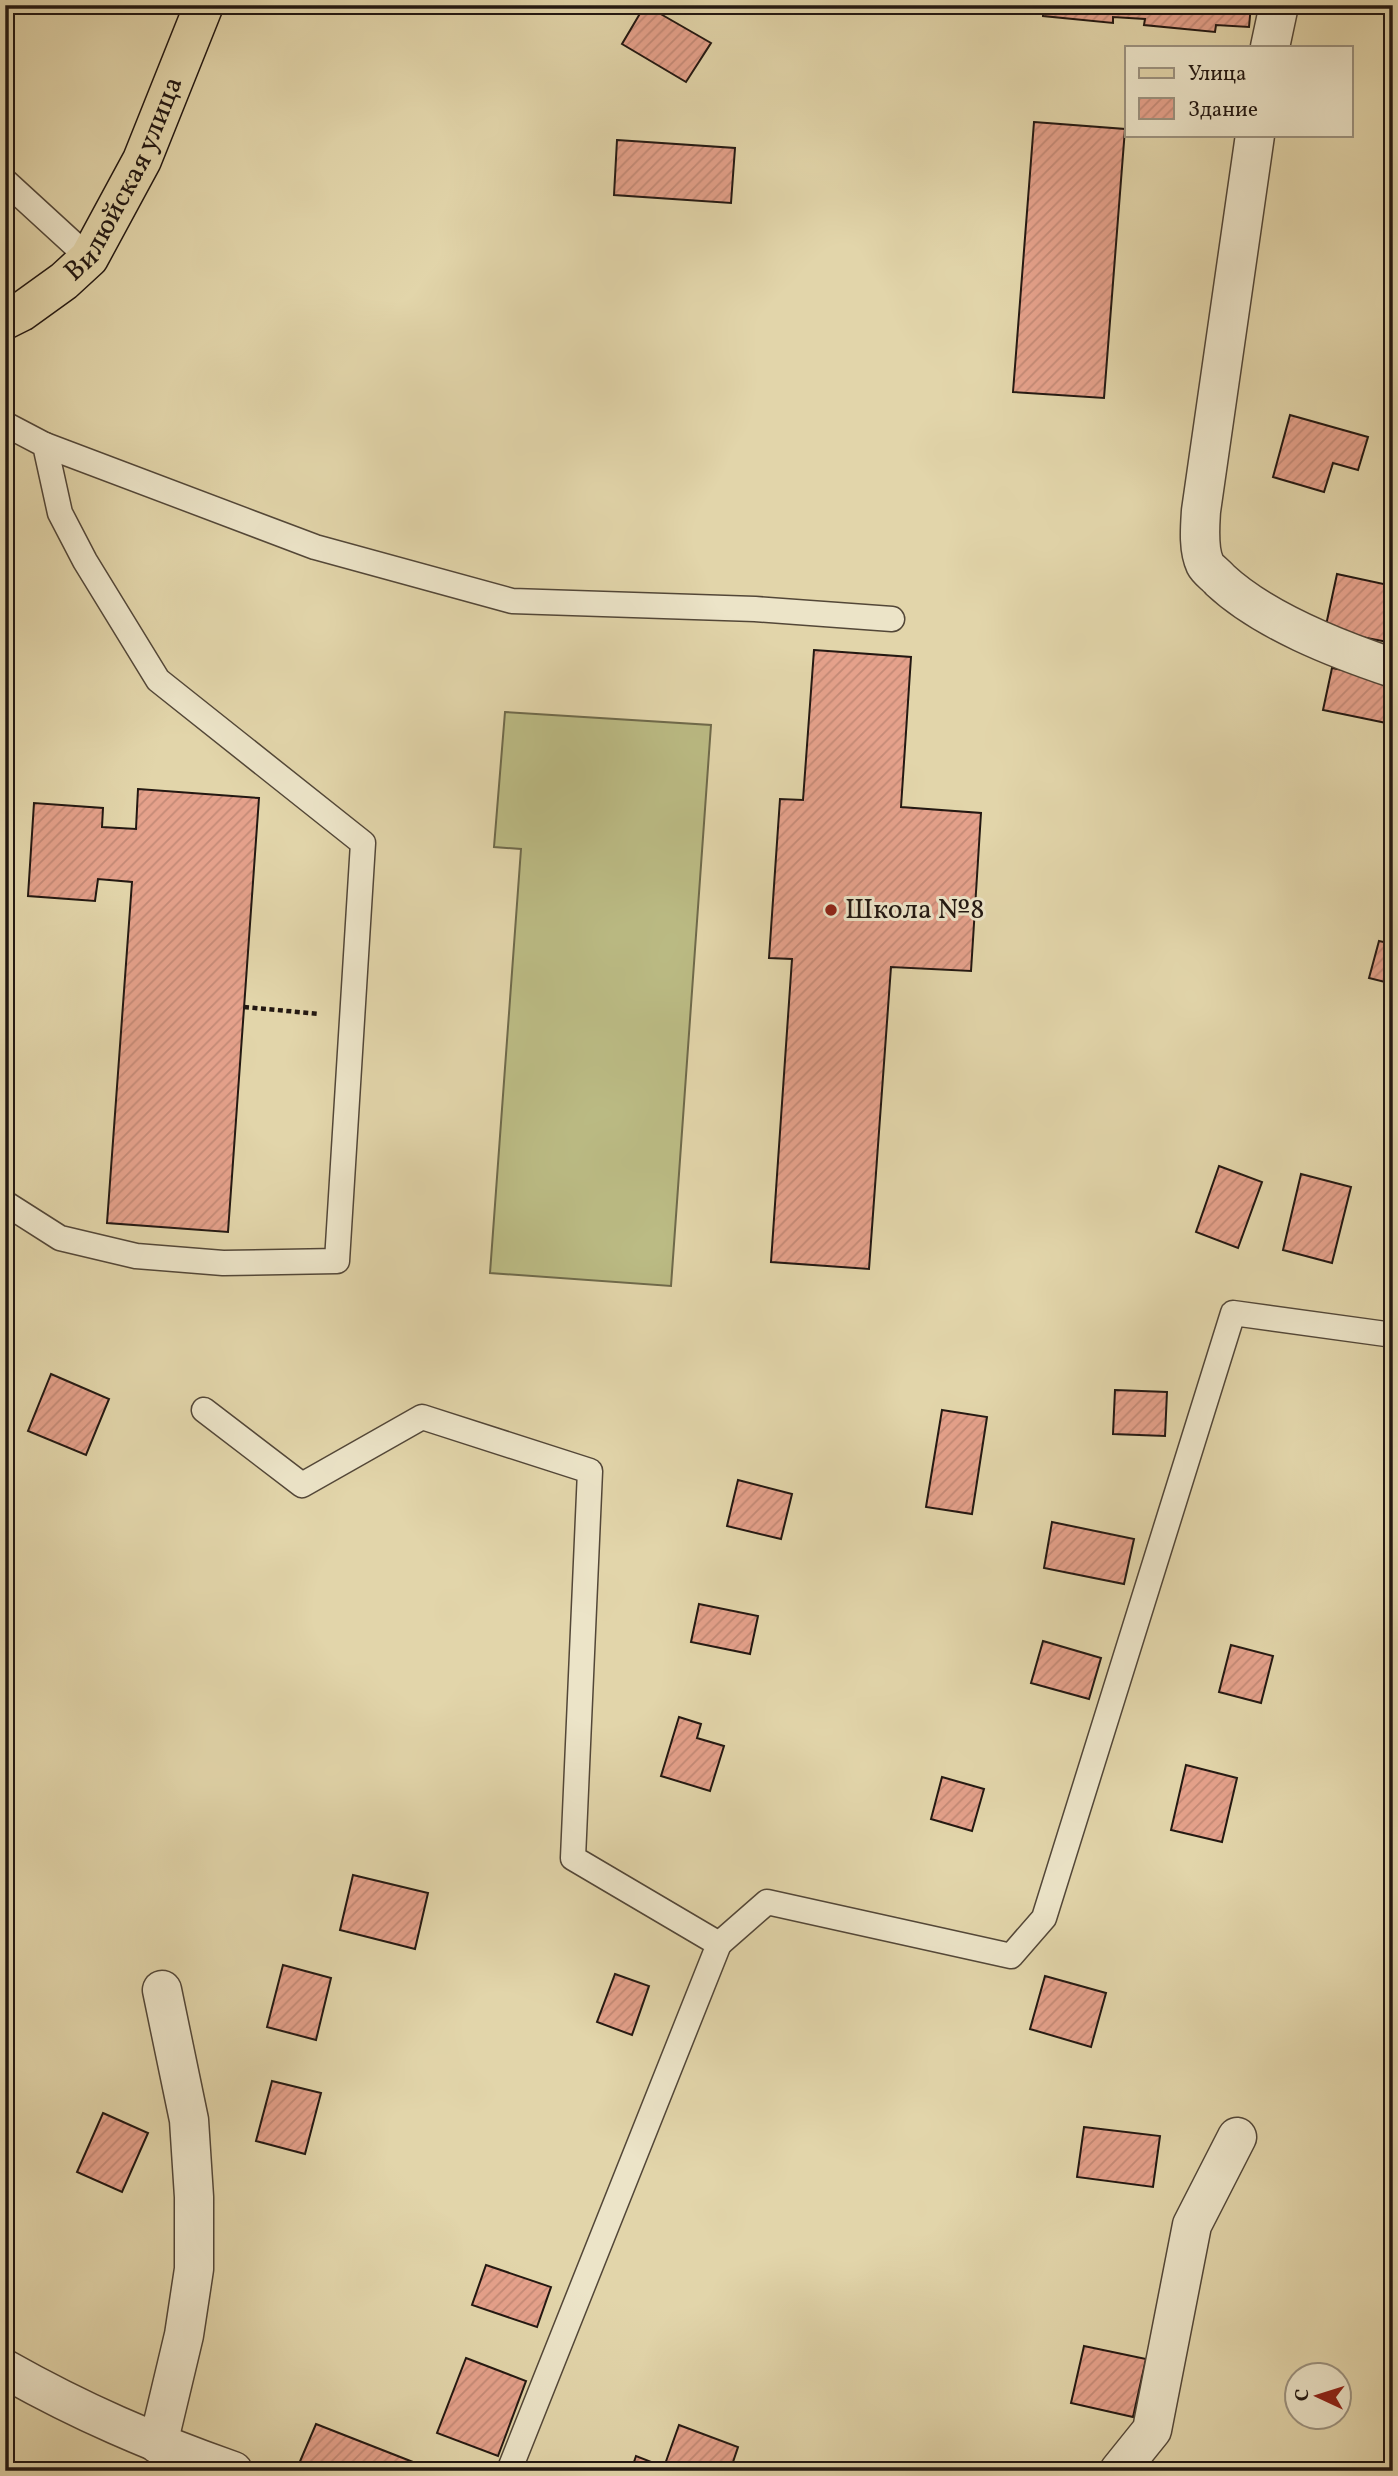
<svg xmlns="http://www.w3.org/2000/svg" width="1398" height="2476" font-family="Vollkorn,serif">
  <style>
    .garden { fill: #bbbb84; stroke: #6f6a4b; stroke-width: 2 }
    .building { fill: url(#building-hatch); stroke: #231812; stroke-width: 2 }
    .lines { fill: none; stroke-linecap: round; stroke-linejoin: round }
    .service-casing { stroke: #534738; stroke-width: 27 }
    .minor-casing { stroke: #534738; stroke-width: 41 }
    .primary-casing { stroke: #231812; stroke-width: 41 }
    .path { stroke: #231812; stroke-width: 4.5; stroke-dasharray: 5 3.5; stroke-linecap: butt }
    .service { stroke: #ece4c8; stroke-width: 24 }
    .minor { stroke: #ece4c8; stroke-width: 38 }
    .primary { stroke: #e2d5aa; stroke-width: 38 }
    .poi-dot { fill: #8f2418; stroke: #ece4c8; stroke-width: 2.5 }
    .labels { text-anchor: middle; dominant-baseline: central; stroke-width: 6; stroke-linejoin: round; paint-order: stroke }
    .street-label { font-size: 28px; fill: #231812; stroke: #ece4c8 }
    .poi-label { font-size: 28px; fill: #231812; stroke: #ece4c8; text-anchor: start }
  </style>
  <defs>
    <pattern id="building-hatch" width="6" height="6" patternUnits="userSpaceOnUse" patternTransform="scale(1.75)"><rect width="6" height="6" fill="#e5a18b"/><path d="M-1 1l2-2M0 6l6-6M5 7l2-2" fill="none" stroke="#c48a77"/></pattern>
  </defs>
  <rect width="100%" height="100%" fill="#e2d5aa"/>
  <filter id="stains"><feTurbulence type="fractalNoise" baseFrequency=".00286" numOctaves="4"/><feColorMatrix values="0 0 0 0 .2 0 0 0 0 .09 0 0 0 0 .02 0 0 0 .5 -.17"/></filter>
  <radialGradient id="worn" r=".72"><stop offset=".6" stop-color="#630" stop-opacity="0"/><stop offset="1" stop-color="#630" stop-opacity=".3"/></radialGradient>
  <!-- garden -->
  <polygon class="garden" points="505,712 711,725 671,1286 490,1273 521,849 494,847"/>
  <!-- building -->
  <g class="building">
    <polygon points="645,5 711,43 686,82 622,44"/>
    <polygon points="1008,5 1251,5 1249,27 1216,25 1215,32 1144,25 1145,19 1113,17 1113,23 1043,16 1043,10 1008,7"/>
    <polygon points="1034,122 1125,129 1104,398 1013,392"/>
    <polygon points="617,140 735,148 731,203 614,195"/>
    <polygon points="1290,415 1368,437 1358,470 1333,463 1324,492 1273,477"/>
    <polygon points="1337,574 1393,586 1393,643 1325,630"/>
    <polygon points="814,650 911,657 901,807 981,813 971,971 891,967 869,1269 771,1262 792,959 769,958 780,799 803,800"/>
    <polygon points="1332,668 1393,680 1391,724 1323,710"/>
    <polygon points="138,789 259,798 228,1232 107,1223 132,882 98,879 95,901 28,896 34,803 103,808 102,827 136,829"/>
    <polygon points="1379,941 1393,944 1393,984 1369,978"/>
    <polygon points="1393,1058 1393,1081 1388,1079"/>
    <polygon points="1219,1166 1262,1182 1238,1248 1196,1232"/>
    <polygon points="1301,1174 1351,1187 1332,1263 1283,1250"/>
    <polygon points="51,1374 109,1399 86,1455 28,1431"/>
    <polygon points="1115,1390 1167,1392 1165,1436 1113,1434"/>
    <polygon points="942,1410 987,1417 972,1514 926,1507"/>
    <polygon points="738,1480 792,1494 781,1539 727,1526"/>
    <polygon points="1052,1522 1134,1539 1124,1584 1044,1568"/>
    <polygon points="699,1604 758,1616 750,1654 691,1642"/>
    <polygon points="1043,1641 1101,1658 1089,1699 1031,1683"/>
    <polygon points="1231,1645 1273,1656 1261,1703 1219,1692"/>
    <polygon points="679,1717 701,1724 697,1738 724,1746 710,1791 661,1776"/>
    <polygon points="1186,1765 1237,1778 1222,1842 1171,1830"/>
    <polygon points="942,1777 984,1789 972,1831 931,1819"/>
    <polygon points="353,1875 428,1893 415,1949 340,1930"/>
    <polygon points="283,1965 331,1978 316,2040 267,2027"/>
    <polygon points="615,1974 649,1986 632,2035 597,2022"/>
    <polygon points="1045,1976 1106,1993 1091,2047 1030,2029"/>
    <polygon points="272,2081 321,2093 305,2154 256,2141"/>
    <polygon points="103,2113 148,2133 122,2192 77,2172"/>
    <polygon points="1084,2127 1160,2136 1153,2187 1077,2177"/>
    <polygon points="486,2265 551,2287 537,2327 472,2305"/>
    <polygon points="1084,2346 1146,2359 1133,2417 1071,2403"/>
    <polygon points="466,2358 526,2381 498,2456 437,2433"/>
    <polygon points="316,2424 436,2471 310,2471 298,2466"/>
    <polygon points="679,2425 738,2447 730,2471 631,2471 636,2456 664,2467"/>
  </g>
  <g class="lines">
    <defs>
      <g id="service">
        <polyline points="5,181 89,258"/>
        <polyline points="5,424 45,445 60,513 85,561 158,680 363,843 337,1261 223,1263 136,1256 60,1238 5,1203"/>
        <polyline points="45,445 315,547 512,601 755,609 892,619"/>
        <polyline points="204,1410 302,1485 422,1417 590,1471 573,1858 719,1944 509,2471"/>
        <polyline points="719,1944 767,1902 1011,1956 1044,1918 1233,1313 1393,1335"/>
      </g>
      <g id="minor">
        <polyline points="1270,47 1279,5"/>
        <path d="M 1255,135 L 1201,511 C 1200,527 1198,549 1205,564 C 1208,570 1216,575 1220,580 C 1264,621 1336,649 1393,668"/>
        <path d="M 5,2369 C 81,2412 151,2442 233,2471"/>
        <polyline points="158,2444 184,2335 194,2269 194,2197 189,2120 162,1990"/>
        <polyline points="1119,2471 1152,2430 1192,2225 1237,2137"/>
      </g>
      <g id="primary">
        <path id="s1" d="M 5,320 L 21,312 L 64,281 L 89,258 L 142,160 L 204,5"/>
      </g>
    </defs>
    <!-- service casing -->
    <use href="#service" class="service-casing"/>
    <!-- minor casing -->
    <use href="#minor" class="minor-casing"/>
    <!-- primary casing -->
    <use href="#primary" class="primary-casing"/>
    <!-- path -->
    <polyline class="path" points="244,1007 320,1014"/>
    <!-- service -->
    <use href="#service" class="service"/>
    <!-- minor -->
    <use href="#minor" class="minor"/>
    <!-- primary -->
    <use href="#primary" class="primary"/>
  </g>
  <!-- markers -->
  <circle class="poi-dot" cx="831" cy="910" r="7"/>
  <g class="labels">
    <!-- street labels -->
    <g class="street-label">
      <text stroke="none"><textPath href="#s1" startOffset="191">Вилюйская улица</textPath></text>
    </g>
    <!-- poi labels -->
    <g class="poi-label">
      <text x="845" y="910">Школа №8</text>
    </g>
  </g>
  <!-- margin -->
  <rect width="1398" height="2476" fill="none" stroke="#e2d5aa" stroke-width="28"/>
  <rect x="7" y="7" width="1384" height="2462" fill="none" stroke="#231812" stroke-width="3.5"/>
  <rect x="14" y="14" width="1370" height="2448" fill="none" stroke="#231812" stroke-width="2"/>
  <!-- legend -->
  <rect x="1125" y="46" width="228" height="91" fill="#ece4c8" stroke="#9c927f" stroke-width="2"/>
  <rect x="1139" y="68" width="35" height="10" fill="#e2d5aa" stroke="#9c927f" stroke-width="2"/>
  <text x="1188" y="80" font-size="21" fill="#231812">Улица</text>
  <rect x="1139" y="98" width="35" height="21" fill="url(#building-hatch)" stroke="#9c927f" stroke-width="2"/>
  <text x="1188" y="116" font-size="21" fill="#231812">Здание</text>
  <!-- north arrow -->
  <g transform="translate(1318 2396) rotate(274)"><circle r="33" fill="#ece4c8" stroke="#9c927f" stroke-width="2"/>
  <path d="M0-5L12 26L0 18L-12 26Z" fill="#8f2418"/>
  <text y="-10" font-size="19" font-weight="bold" text-anchor="middle" fill="#231812">С</text>
  </g>
  <rect width="100%" height="100%" filter="url(#stains)"/>
  <rect width="100%" height="100%" fill="url(#worn)"/>
</svg>
